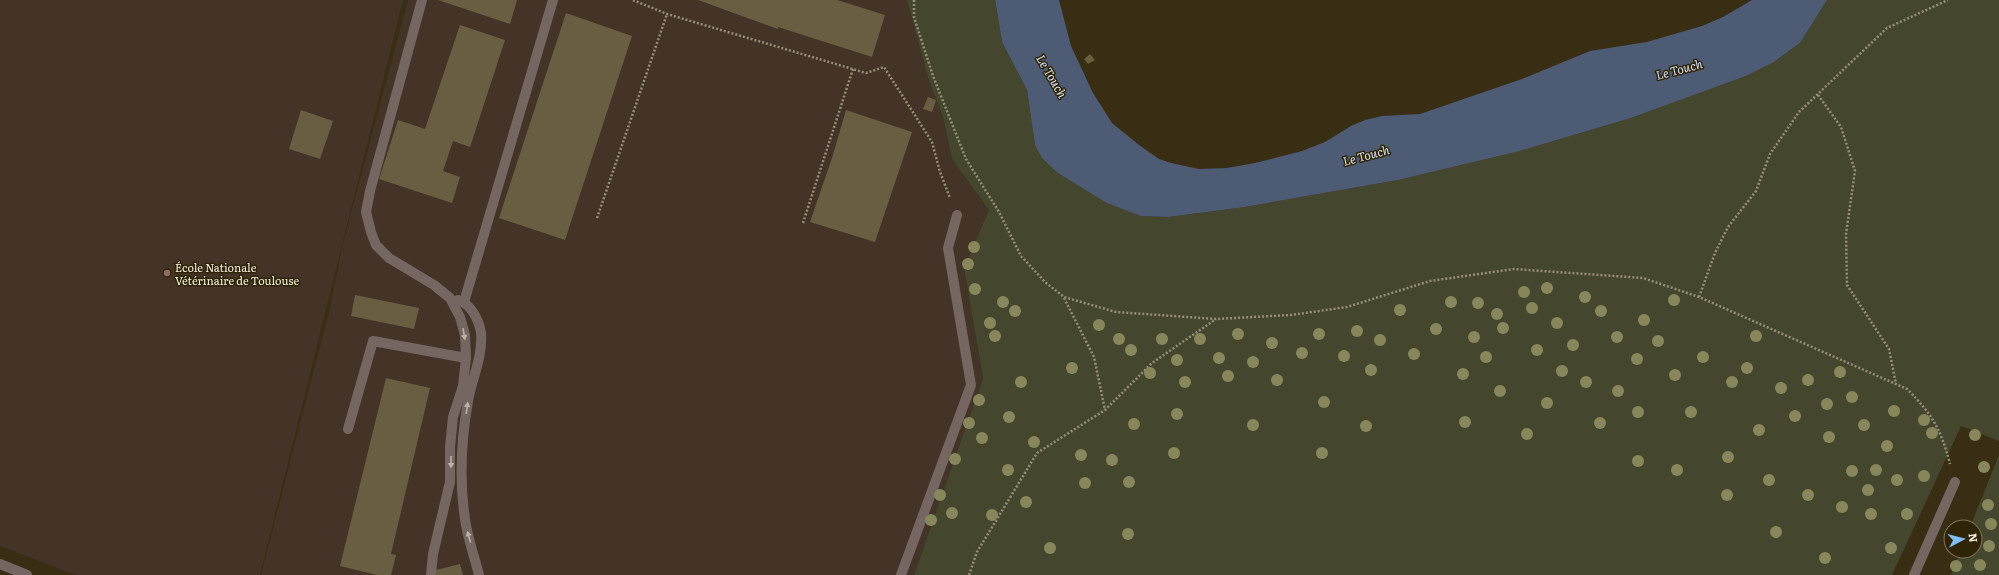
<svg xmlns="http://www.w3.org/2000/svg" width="1999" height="575" font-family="Literata,serif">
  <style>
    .education { fill: #433427 }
    .green { fill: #44472d }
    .water { fill: #4d5b75 }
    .building { fill: #695e42 }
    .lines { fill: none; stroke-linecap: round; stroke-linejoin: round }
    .path { stroke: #978f79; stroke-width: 2.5; stroke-dasharray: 2 2; stroke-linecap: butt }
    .lane { stroke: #756662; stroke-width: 10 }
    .street { stroke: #756662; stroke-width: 10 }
    .tree { fill: #88875c }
    .oneway { fill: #bcb2a7 }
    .education-dot { fill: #8d6e63; stroke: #2f2408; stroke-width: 1.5 }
    .labels { text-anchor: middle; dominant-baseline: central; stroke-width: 3; stroke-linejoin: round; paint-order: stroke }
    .poi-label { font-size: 11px; fill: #f6f0df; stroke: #2f2408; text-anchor: start }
    .water-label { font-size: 12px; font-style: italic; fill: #d8e4f8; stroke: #2f2408 }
  </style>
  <rect width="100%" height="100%" fill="#392e13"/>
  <!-- education -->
  <g class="education">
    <polygon points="0,0 403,0 260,575 76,575 0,546"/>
    <polygon points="408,0 907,0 928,78 943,117 952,159 989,210 964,268 983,378 914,575 261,575 329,312 343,243"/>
  </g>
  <!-- green -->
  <g class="green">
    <polygon points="907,0 995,0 1002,42 1027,90 1035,145 1141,216 1168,217 1245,207 1398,180 1516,152 1631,118 1746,76 1774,62 1800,43 1827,0 1999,0 1999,441 1961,426 1892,575 914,575 983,378 964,268 989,210 952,159 943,117 928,78"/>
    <polygon points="1999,455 1999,575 1951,575 1960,551 1975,551 1975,527 1970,527"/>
  </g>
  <!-- water -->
  <polygon class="water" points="995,0 1059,0 1071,46 1093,93 1112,123 1139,145 1159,159 1171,163 1199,169 1227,168 1255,163 1302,151 1325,142 1351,126 1365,120 1382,116 1420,114 1522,79 1590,51 1647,42 1702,26 1723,17 1752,0 1827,0 1800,43 1774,62 1746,76 1631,118 1516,152 1398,180 1245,207 1168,217 1141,216 1107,203 1058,173 1042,158 1035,145 1027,90 1002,42"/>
  <!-- building -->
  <g class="building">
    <polygon points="438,0 517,0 510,24"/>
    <polygon points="698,0 837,0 885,15 872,57 778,27 778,29"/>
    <polygon points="566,13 632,36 565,240 499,218"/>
    <polygon points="460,25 505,40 470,147 453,141 443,171 460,177 452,203 379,179 398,120 425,129"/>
    <polygon points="1090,54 1095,60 1088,64 1084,59"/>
    <polygon points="928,97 936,100 932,112 923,109"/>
    <polygon points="301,110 333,121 320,159 289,149"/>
    <polygon points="846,110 912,132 875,242 810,222 832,158"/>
    <polygon points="355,295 419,308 414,329 351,316"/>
    <polygon points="386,378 430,388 391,554 396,555 391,575 377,575 340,566"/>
    <polygon points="460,564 463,575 433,575 432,571"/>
  </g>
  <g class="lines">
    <!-- path -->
    <g class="path">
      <polyline points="633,0 667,14 866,73 884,67 932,142 940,172 950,198"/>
      <path d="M 914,0 L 914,17 L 933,76 L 966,159 L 999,212 L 1021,256 L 1045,282 L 1064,297 L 1116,312 L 1216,319 L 1291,315 L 1347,307 L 1430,281 L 1514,269 L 1643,278 L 1699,297 L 1907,389 C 1932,414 1941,429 1950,464"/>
      <polyline points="1818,95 1841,127 1855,171 1846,234 1847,285 1889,349 1896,384"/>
      <polyline points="597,218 667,14"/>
      <polyline points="803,223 853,69"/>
      <polyline points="1699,297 1715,253 1728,227 1756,191 1770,154 1799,112 1887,28 1948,0"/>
      <polyline points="1064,298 1094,357 1105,410"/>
      <polyline points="969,575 977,552 1037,453 1105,410 1152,363 1216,319"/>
    </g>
    <!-- lane -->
    <g class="lane">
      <polyline points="422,0 370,191 366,212 371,232 376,245 389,258 434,285 450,298 460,317 465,335 466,358 463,386 453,417 450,447 450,482 433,554 431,575"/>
      <path d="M 458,300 C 471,304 479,320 481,333 C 483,356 472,379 468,401 C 461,441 459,485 466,525 C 469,542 475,559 479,575"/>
      <polyline points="464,302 553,0"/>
      <polyline points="348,429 373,341 466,358"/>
      <polyline points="901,575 971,385 948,248 957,215"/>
      <polyline points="1914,575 1955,482"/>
    </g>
    <!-- street -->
    <polyline class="street" points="0,564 27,575"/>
  </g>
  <!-- trees -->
  <g class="tree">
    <circle cx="974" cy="247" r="6"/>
    <circle cx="968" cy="264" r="6"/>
    <circle cx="1547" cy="288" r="6"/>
    <circle cx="975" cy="289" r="6"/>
    <circle cx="1524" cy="292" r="6"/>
    <circle cx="1585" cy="297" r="6"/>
    <circle cx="1674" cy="300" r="6"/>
    <circle cx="1003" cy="302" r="6"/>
    <circle cx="1451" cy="302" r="6"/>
    <circle cx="1478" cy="303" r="6"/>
    <circle cx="1532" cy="308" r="6"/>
    <circle cx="1400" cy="310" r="6"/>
    <circle cx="1015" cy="311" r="6"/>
    <circle cx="1601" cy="311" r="6"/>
    <circle cx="1497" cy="314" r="6"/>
    <circle cx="1644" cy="320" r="6"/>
    <circle cx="990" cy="323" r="6"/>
    <circle cx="1557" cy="323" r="6"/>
    <circle cx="1099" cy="325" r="6"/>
    <circle cx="1503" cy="328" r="6"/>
    <circle cx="1436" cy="329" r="6"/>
    <circle cx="1357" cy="331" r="6"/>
    <circle cx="1238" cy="334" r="6"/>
    <circle cx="1319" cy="334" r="6"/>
    <circle cx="995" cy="336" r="6"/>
    <circle cx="1756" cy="336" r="6"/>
    <circle cx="1474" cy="337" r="6"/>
    <circle cx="1617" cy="337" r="6"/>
    <circle cx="1119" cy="339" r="6"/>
    <circle cx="1162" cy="339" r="6"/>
    <circle cx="1200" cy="339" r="6"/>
    <circle cx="1380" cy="340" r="6"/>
    <circle cx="1658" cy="341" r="6"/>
    <circle cx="1272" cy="343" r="6"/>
    <circle cx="1573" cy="345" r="6"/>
    <circle cx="1131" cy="350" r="6"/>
    <circle cx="1537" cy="350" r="6"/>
    <circle cx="1302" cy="353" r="6"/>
    <circle cx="1414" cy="354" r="6"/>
    <circle cx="1344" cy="356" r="6"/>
    <circle cx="1486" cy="357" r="6"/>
    <circle cx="1703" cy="357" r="6"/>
    <circle cx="1219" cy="358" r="6"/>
    <circle cx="1637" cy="359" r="6"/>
    <circle cx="1177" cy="360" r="6"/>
    <circle cx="1253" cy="362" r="6"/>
    <circle cx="1072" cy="368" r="6"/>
    <circle cx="1747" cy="368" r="6"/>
    <circle cx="1371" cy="370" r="6"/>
    <circle cx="1562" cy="371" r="6"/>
    <circle cx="1840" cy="372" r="6"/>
    <circle cx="1150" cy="373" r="6"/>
    <circle cx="1463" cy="374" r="6"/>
    <circle cx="1675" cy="375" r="6"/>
    <circle cx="1228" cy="376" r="6"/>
    <circle cx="1277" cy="380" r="6"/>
    <circle cx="1808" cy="380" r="6"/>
    <circle cx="1021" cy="382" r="6"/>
    <circle cx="1185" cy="382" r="6"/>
    <circle cx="1586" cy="382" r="6"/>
    <circle cx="1732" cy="382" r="6"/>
    <circle cx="1781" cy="388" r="6"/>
    <circle cx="1500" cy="391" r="6"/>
    <circle cx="1618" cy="391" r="6"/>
    <circle cx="1852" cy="397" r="6"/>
    <circle cx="979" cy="400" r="6"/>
    <circle cx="1324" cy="402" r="6"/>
    <circle cx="1547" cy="403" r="6"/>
    <circle cx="1827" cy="404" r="6"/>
    <circle cx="1894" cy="411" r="6"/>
    <circle cx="1638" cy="412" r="6"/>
    <circle cx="1691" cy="412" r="6"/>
    <circle cx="1177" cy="414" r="6"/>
    <circle cx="1795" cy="416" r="6"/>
    <circle cx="1009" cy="417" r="6"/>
    <circle cx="1924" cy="420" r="6"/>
    <circle cx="1465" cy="422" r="6"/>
    <circle cx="969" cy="423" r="6"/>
    <circle cx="1600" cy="423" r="6"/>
    <circle cx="1134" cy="424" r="6"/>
    <circle cx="1253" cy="425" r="6"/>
    <circle cx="1864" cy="425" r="6"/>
    <circle cx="1366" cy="426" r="6"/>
    <circle cx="1759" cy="430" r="6"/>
    <circle cx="1932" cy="433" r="6"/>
    <circle cx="1527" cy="434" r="6"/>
    <circle cx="1975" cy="435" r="6"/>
    <circle cx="1829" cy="437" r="6"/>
    <circle cx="982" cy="438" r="6"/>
    <circle cx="1034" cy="442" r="6"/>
    <circle cx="1887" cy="446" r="6"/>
    <circle cx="1174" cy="453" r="6"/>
    <circle cx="1322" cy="453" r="6"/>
    <circle cx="1081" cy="455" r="6"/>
    <circle cx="1728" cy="457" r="6"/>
    <circle cx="955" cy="459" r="6"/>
    <circle cx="1112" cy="460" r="6"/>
    <circle cx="1638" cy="461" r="6"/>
    <circle cx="1984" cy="467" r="6"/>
    <circle cx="1008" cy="470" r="6"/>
    <circle cx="1677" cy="470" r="6"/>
    <circle cx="1876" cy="470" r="6"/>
    <circle cx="1852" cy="471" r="6"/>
    <circle cx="1924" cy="476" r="6"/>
    <circle cx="1769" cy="480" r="6"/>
    <circle cx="1897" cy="480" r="6"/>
    <circle cx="1129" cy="482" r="6"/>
    <circle cx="1085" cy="483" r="6"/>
    <circle cx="1868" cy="490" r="6"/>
    <circle cx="940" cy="495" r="6"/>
    <circle cx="1727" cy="495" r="6"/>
    <circle cx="1808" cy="495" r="6"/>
    <circle cx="1026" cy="502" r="6"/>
    <circle cx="1988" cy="505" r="6"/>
    <circle cx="1842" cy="507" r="6"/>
    <circle cx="952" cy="513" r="6"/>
    <circle cx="1871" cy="514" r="6"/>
    <circle cx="1907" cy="514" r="6"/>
    <circle cx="992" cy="515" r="6"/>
    <circle cx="931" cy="520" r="6"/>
    <circle cx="1991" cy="524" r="6"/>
    <circle cx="1776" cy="532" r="6"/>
    <circle cx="1128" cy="534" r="6"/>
    <circle cx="1989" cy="546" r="6"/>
    <circle cx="1050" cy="548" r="6"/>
    <circle cx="1891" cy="548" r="6"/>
    <circle cx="1825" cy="558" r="6"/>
    <circle cx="1980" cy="565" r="6"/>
    <circle cx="1956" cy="566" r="6"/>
  </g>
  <!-- one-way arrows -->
  <defs><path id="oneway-solid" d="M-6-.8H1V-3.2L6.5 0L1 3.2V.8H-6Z"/></defs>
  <g class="oneway">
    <use href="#oneway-solid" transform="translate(464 334) rotate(80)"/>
    <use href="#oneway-solid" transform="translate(467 408) rotate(-82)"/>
    <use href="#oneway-solid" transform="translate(451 462) rotate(90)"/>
    <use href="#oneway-solid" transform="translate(469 537) rotate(-105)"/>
  </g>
  <!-- markers -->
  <circle class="education-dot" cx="167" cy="273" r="4"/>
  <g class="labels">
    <!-- poi labels -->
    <g class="poi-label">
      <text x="175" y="267">École Nationale<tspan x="175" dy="13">Vétérinaire de Toulouse</tspan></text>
    </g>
    <!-- water labels -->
    <g class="water-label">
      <text transform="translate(1679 69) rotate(-15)">Le Touch</text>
      <text transform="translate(1052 76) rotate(60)">Le Touch</text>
      <text transform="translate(1366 155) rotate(-15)">Le Touch</text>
    </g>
  </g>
  <!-- north arrow -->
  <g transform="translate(1963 539) rotate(83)"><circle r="19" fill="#2f2408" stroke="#7f765e"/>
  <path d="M0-3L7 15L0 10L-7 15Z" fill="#83bcfb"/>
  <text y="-6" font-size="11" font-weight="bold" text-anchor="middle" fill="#f6f0df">N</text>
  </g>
</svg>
